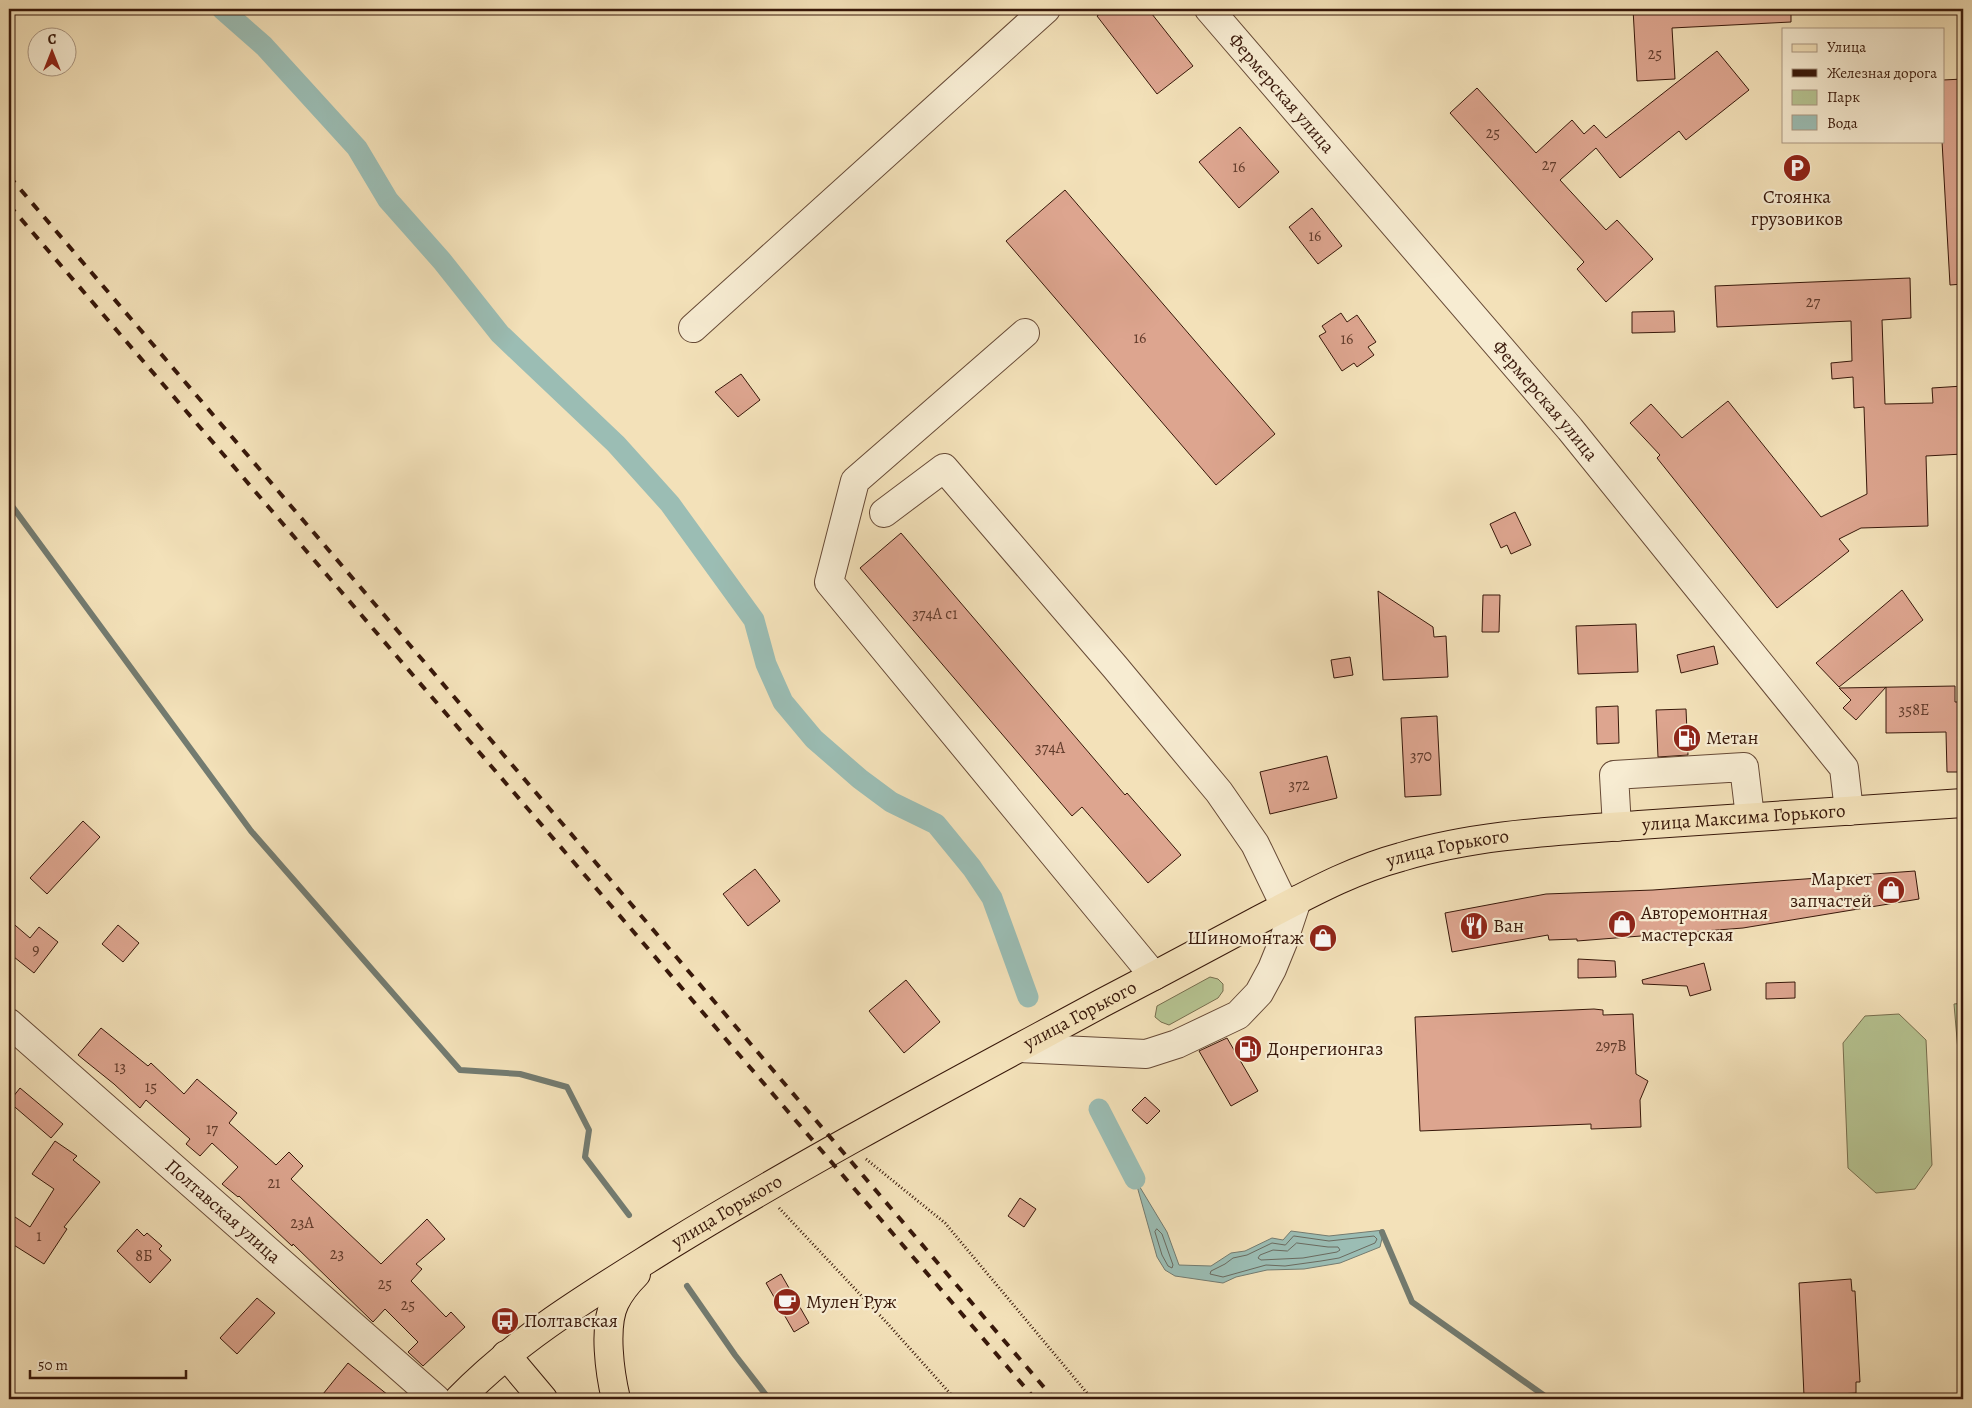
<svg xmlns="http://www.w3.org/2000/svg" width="1972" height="1408" font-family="Alegreya,serif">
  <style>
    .green { fill: #b6c492; stroke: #776e4e }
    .water { fill: #9bbdb4; stroke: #737b70 }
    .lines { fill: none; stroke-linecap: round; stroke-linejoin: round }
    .shore { stroke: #6a6a5f; stroke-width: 1 }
    .stream { stroke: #737b70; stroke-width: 6 }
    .canal { stroke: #9bbdb4; stroke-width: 21 }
    .building { fill: #dda58f; stroke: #38180a }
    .minor-casing { stroke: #674a36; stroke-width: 30 }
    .major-casing { stroke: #38180a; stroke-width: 30 }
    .path { stroke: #38180a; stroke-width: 3; stroke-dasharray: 1 2.5; stroke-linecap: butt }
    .minor { stroke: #f7ecd2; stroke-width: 28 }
    .major { stroke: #f3e1b9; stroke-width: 28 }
    .rail { stroke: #38180a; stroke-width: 4; stroke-dasharray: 9 9; stroke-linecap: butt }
    .labels { text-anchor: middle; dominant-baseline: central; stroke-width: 4.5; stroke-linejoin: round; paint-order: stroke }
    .number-label { font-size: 16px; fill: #613b2b }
    .street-label { font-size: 19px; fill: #38180a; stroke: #f7ecd2 }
    .poi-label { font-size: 19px; fill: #38180a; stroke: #f7ecd2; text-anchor: start }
  </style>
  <rect width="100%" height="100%" fill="#f3e1b9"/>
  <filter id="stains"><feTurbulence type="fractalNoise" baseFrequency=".004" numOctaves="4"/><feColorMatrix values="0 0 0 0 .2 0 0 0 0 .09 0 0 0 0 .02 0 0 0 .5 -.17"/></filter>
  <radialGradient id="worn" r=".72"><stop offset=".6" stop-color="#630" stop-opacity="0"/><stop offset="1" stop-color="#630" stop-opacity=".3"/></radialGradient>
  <!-- green -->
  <g class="green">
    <polygon points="1210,977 1218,979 1223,984 1223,991 1218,998 1169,1025 1161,1022 1155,1017 1157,1006"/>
    <polygon points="1963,1003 1963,1109 1954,1004"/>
    <polygon points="1899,1014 1926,1040 1932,1165 1915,1189 1876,1193 1848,1168 1843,1043 1865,1016"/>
  </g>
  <!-- water -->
  <polygon class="water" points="1135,1179 1167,1232 1179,1265 1211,1266 1231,1253 1245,1251 1272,1238 1283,1240 1291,1231 1329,1236 1384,1230 1380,1247 1340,1263 1304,1269 1267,1270 1236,1277 1223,1283 1175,1276 1165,1270 1157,1257"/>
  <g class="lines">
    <!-- shore -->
    <g class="shore">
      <polygon points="1157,1229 1162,1234 1173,1265 1172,1268 1168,1266 1162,1255 1155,1232"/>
      <polygon points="1294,1236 1329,1241 1374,1236 1377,1239 1375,1243 1339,1258 1321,1261 1285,1266 1266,1265 1223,1277 1210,1274 1211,1271 1225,1264 1233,1258 1247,1255 1272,1243 1285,1245"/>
      <polygon points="1297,1243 1328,1247 1338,1247 1340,1250 1337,1252 1303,1258 1261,1260 1258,1258 1260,1255 1273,1250 1287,1251"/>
    </g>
    <!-- stream -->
    <g class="stream">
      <polyline points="9,502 251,831 460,1070 520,1074 567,1087 589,1130 585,1157 629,1215"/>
      <polyline points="1382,1232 1412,1302 1549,1399"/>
      <polyline points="687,1286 735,1355 769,1399"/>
    </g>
    <!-- canal -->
    <g class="canal">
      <polyline points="222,9 264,46 357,148 388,200 442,261 500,334 616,444 670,504 754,620 766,664 783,702 814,739 860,779 891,802 936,824 972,868 992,898 1028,997"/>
      <polyline points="1099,1109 1135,1179"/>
    </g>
  </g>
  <!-- building -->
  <g class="building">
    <polygon points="1106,9 1148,9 1193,66 1157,94 1097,16"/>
    <polygon points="1633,9 1791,9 1791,22 1672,28 1675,79 1637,81"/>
    <polygon points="1717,51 1749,90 1686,140 1679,131 1620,178 1596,148 1560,180 1606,230 1617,220 1653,259 1606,302 1577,269 1584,262 1450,113 1477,88 1536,153 1572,120 1584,134 1594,125 1606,138"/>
    <polygon points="1963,79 1963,284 1950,285 1942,141 1943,141 1943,80"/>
    <polygon points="1240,127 1279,172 1239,208 1199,162"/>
    <polygon points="1065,190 1275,434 1216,485 1006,241"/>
    <polygon points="1312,208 1342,246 1318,264 1289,227"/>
    <polygon points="1910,278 1911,318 1882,320 1885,404 1933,403 1932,388 1963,386 1963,454 1926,456 1928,526 1861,528 1839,539 1849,551 1777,608 1657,458 1660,455 1630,423 1651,404 1682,438 1728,401 1821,517 1867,494 1864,407 1854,408 1853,377 1832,379 1831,363 1852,361 1851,321 1717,327 1715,286"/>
    <polygon points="1674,311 1675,332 1632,333 1632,312"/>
    <polygon points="1341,313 1347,322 1357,315 1376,342 1368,347 1374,355 1357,367 1354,363 1342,371 1319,336 1326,332 1322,326"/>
    <polygon points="741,374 760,400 738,417 715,392"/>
    <polygon points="1515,512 1531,545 1511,554 1507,545 1501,548 1490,524"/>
    <polygon points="901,533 1125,795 1127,793 1181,855 1148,883 1082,807 1072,816 860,568"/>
    <polygon points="1902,590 1923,620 1839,687 1816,663"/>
    <polygon points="1378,591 1433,627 1434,637 1446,636 1448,677 1383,680"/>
    <polygon points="1483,595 1500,595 1499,632 1482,632"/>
    <polygon points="1636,624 1638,672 1578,674 1576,626"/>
    <polygon points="1714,646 1718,664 1681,673 1677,655"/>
    <polygon points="1350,657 1353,675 1334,678 1331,660"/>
    <polygon points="1955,686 1955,702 1963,702 1963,772 1947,772 1946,732 1886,733 1886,687 1856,720 1843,708 1851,700 1839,688"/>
    <polygon points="1618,706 1619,743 1597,744 1596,707"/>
    <polygon points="1686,709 1688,755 1658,757 1656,710"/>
    <polygon points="1437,716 1441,795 1405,797 1401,718"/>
    <polygon points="1327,756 1337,798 1270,814 1260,772"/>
    <polygon points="83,821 100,837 47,894 30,878"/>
    <polygon points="755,869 780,901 748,926 723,894"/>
    <polygon points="1915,871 1919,899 1743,928 1577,941 1577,939 1549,940 1548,935 1452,952 1445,913 1546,894 1653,890"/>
    <polygon points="9,920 30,938 39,927 58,942 34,973 9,953"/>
    <polygon points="118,925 139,943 123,962 102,944"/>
    <polygon points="1578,959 1615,961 1616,977 1578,978"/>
    <polygon points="1704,963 1711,990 1690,996 1687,986 1643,984 1642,980"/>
    <polygon points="906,980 940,1022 904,1053 869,1011"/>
    <polygon points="1795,982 1795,998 1766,999 1766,983"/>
    <polygon points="1594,1009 1603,1010 1603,1015 1633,1014 1636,1074 1648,1081 1640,1100 1641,1127 1591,1129 1591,1124 1420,1131 1415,1017"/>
    <polygon points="101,1028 148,1066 151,1063 184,1094 197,1079 237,1113 229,1123 276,1165 289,1152 303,1166 291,1179 381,1264 427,1219 445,1239 416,1264 422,1269 411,1281 446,1317 451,1312 465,1327 423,1366 408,1352 418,1342 385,1309 373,1322 293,1244 292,1246 239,1196 238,1197 222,1184 238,1167 212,1143 200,1156 186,1144 190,1139 146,1100 140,1108 114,1084 78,1055"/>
    <polygon points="1227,1038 1258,1091 1231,1106 1199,1051"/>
    <polygon points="20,1088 63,1124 51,1138 9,1102"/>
    <polygon points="1145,1097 1160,1111 1147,1124 1132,1110"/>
    <polygon points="55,1141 77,1156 73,1160 100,1182 64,1227 67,1229 44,1264 9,1242 9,1213 30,1227 54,1189 32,1174"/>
    <polygon points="1020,1198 1036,1209 1024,1227 1008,1216"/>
    <polygon points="137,1229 144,1236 147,1233 162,1246 159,1249 171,1260 150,1283 117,1251"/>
    <polygon points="781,1274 809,1323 794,1332 766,1283"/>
    <polygon points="1851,1279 1852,1291 1855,1291 1860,1382 1856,1382 1856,1393 1804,1396 1799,1283"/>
    <polygon points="257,1298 275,1313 237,1354 220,1338"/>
    <polygon points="348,1363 393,1399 319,1399"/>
  </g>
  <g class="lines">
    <defs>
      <g id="minor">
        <path id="s1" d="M 1209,9 L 1570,429 L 1844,768 L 1849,811"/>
        <polyline points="693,328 1046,9"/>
        <polyline points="1025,333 855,481 829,582 1154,976"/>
        <polyline points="884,513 944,468 1115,667 1219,792 1255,844 1285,906"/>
        <polyline points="1617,827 1614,775 1744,767 1750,817"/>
        <path id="s2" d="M 9,1023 L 436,1399"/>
        <polyline points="1019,1048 1146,1054 1177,1044 1238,1015 1259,993 1272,969 1283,942 1297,900"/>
      </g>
      <g id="major">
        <polyline points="506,1355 543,1399"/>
        <path id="s3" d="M 459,1399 C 519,1337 594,1293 667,1247 C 808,1160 956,1082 1102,1003 C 1154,976 1205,949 1257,921 C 1304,897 1349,871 1401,857 C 1478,834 1559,831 1639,825 C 1747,817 1855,810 1963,803"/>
        <path d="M 616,1399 C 610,1374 603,1326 615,1302 C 620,1292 628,1282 636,1274"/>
      </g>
    </defs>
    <!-- minor casing -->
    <use href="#minor" class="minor-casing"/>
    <!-- major casing -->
    <use href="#major" class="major-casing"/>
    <!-- path -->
    <g class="path">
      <polyline points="866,1159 945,1223 1092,1399"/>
      <polyline points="779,1208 888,1324 955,1399"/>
    </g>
    <!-- minor -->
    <use href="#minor" class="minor"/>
    <!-- major -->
    <use href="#major" class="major"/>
    <!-- rail -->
    <g class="rail">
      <polyline points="9,176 1054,1399"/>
      <polyline points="9,205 1035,1399"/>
    </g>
  </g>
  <!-- icons -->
  <defs>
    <symbol id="parking-disc" viewBox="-11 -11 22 22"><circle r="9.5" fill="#8f2418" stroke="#f7ecd2"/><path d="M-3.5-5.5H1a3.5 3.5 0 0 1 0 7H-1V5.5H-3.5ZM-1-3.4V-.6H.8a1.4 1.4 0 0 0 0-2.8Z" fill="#fff"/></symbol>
    <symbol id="fuel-disc" viewBox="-11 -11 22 22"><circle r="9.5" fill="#8f2418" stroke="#f7ecd2"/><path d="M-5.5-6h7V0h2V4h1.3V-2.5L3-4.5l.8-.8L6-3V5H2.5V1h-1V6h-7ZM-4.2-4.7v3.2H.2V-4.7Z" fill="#fff"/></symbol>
    <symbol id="shop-disc" viewBox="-11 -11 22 22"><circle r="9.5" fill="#8f2418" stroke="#f7ecd2"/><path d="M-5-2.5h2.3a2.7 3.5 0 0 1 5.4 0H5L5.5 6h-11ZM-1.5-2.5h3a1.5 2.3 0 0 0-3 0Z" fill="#fff"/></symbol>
    <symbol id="restaurant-disc" viewBox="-11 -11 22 22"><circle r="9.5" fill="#8f2418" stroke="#f7ecd2"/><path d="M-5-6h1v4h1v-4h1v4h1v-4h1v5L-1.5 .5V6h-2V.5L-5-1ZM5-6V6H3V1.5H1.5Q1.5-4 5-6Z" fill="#fff"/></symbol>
    <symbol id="cafe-disc" viewBox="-11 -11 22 22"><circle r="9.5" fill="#8f2418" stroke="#f7ecd2"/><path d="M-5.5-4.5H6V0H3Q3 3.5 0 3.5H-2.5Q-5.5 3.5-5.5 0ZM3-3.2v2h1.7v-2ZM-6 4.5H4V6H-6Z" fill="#fff"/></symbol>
    <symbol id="bus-disc" viewBox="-11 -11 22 22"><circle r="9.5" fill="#8f2418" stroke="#f7ecd2"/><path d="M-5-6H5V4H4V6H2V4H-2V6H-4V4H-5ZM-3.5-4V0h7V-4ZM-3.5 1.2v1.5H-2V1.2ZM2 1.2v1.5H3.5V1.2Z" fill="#fff"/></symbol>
  </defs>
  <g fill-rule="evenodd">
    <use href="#parking-disc" x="1781" y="152" width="32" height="32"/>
    <use href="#fuel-disc" x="1671" y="722" width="32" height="32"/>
    <use href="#shop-disc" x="1875" y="874" width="32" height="32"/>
    <use href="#shop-disc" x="1606" y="908" width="32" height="32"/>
    <use href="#restaurant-disc" x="1458" y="910" width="32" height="32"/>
    <use href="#shop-disc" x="1307" y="922" width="32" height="32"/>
    <use href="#fuel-disc" x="1232" y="1033" width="32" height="32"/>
    <use href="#cafe-disc" x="771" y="1286" width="32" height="32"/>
    <use href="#bus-disc" x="489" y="1305" width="32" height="32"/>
  </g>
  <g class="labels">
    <!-- number labels -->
    <g class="number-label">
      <text x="1655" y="54">25</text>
      <text x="1493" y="133">25</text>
      <text x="1549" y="165">27</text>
      <text x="1239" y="167">16</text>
      <text x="1315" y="236">16</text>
      <text x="1813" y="302">27</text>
      <text x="1140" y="338">16</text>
      <text x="1347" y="339">16</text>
      <text x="935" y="614">374А с1</text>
      <text x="1914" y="710">358Е</text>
      <text x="1050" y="748">374А</text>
      <text x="1421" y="756">370</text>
      <text x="1299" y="785">372</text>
      <text x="36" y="950">9</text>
      <text x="1611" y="1046">297В</text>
      <text x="120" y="1067">13</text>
      <text x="151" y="1087">15</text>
      <text x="212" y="1129">17</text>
      <text x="274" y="1183">21</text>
      <text x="302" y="1223">23А</text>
      <text x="39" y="1236">1</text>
      <text x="337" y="1254">23</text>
      <text x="144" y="1256">8Б</text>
      <text x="385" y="1284">25</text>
      <text x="408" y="1305">25</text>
    </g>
    <!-- street labels -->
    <g class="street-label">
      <text stroke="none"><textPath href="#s1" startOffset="111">Фермерская улица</textPath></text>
      <text stroke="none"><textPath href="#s1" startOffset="516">Фермерская улица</textPath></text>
      <text stroke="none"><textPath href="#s3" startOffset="1436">улица Максима Горького</textPath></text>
      <text stroke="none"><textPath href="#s3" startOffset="1138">улица Горького</textPath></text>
      <text stroke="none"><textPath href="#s3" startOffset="732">улица Горького</textPath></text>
      <text stroke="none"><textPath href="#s2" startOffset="285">Полтавская улица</textPath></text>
      <text stroke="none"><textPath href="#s3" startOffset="328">улица Горького</textPath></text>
    </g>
    <!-- poi labels -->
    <g class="poi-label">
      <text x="1797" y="197" text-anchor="middle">Стоянка<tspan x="1797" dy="22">грузовиков</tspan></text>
      <text x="1706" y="738">Метан</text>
      <text x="1872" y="879" text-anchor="end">Маркет<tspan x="1872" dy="22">запчастей</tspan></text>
      <text x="1641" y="913">Авторемонтная<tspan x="1641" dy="22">мастерская</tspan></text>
      <text x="1493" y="926">Ван</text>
      <text x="1304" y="938" text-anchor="end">Шиномонтаж</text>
      <text x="1267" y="1049">Донрегионгаз</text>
      <text x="806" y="1302">Мулен Руж</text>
      <text x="524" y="1321">Полтавская</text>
    </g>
  </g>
  <!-- margin -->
  <rect width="1972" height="1408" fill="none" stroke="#f3e1b9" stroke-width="30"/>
  <rect x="10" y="10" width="1952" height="1388" fill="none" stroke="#38180a" stroke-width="2.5"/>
  <rect x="15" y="15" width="1942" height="1378" fill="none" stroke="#38180a"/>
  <!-- legend -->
  <rect x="1782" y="28" width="162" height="115" fill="#f7ecd2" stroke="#ab9782"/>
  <rect x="1792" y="44" width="25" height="8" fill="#f3e1b9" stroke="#ab9782"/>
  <text x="1827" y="52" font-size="15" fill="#38180a">Улица</text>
  <rect x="1792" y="69" width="25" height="8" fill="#38180a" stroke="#ab9782"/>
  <text x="1827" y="78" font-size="15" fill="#38180a">Железная дорога</text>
  <rect x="1792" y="90" width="25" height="15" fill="#b6c492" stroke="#ab9782"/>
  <text x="1827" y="102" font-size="15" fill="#38180a">Парк</text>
  <rect x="1792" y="115" width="25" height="15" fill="#9bbdb4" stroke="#ab9782"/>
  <text x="1827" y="128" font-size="15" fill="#38180a">Вода</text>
  <!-- north arrow -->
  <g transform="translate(52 52)"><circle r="24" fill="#f7ecd2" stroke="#ab9782"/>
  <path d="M0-4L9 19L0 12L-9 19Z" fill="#8f2418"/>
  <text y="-8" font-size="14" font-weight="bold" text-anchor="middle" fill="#38180a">С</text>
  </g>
  <!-- scale -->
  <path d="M30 1370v8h156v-8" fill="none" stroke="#38180a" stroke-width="2.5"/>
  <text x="38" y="1370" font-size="15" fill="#38180a" stroke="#f7ecd2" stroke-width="4" paint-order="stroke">50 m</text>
  <rect width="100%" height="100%" filter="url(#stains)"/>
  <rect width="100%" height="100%" fill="url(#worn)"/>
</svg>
